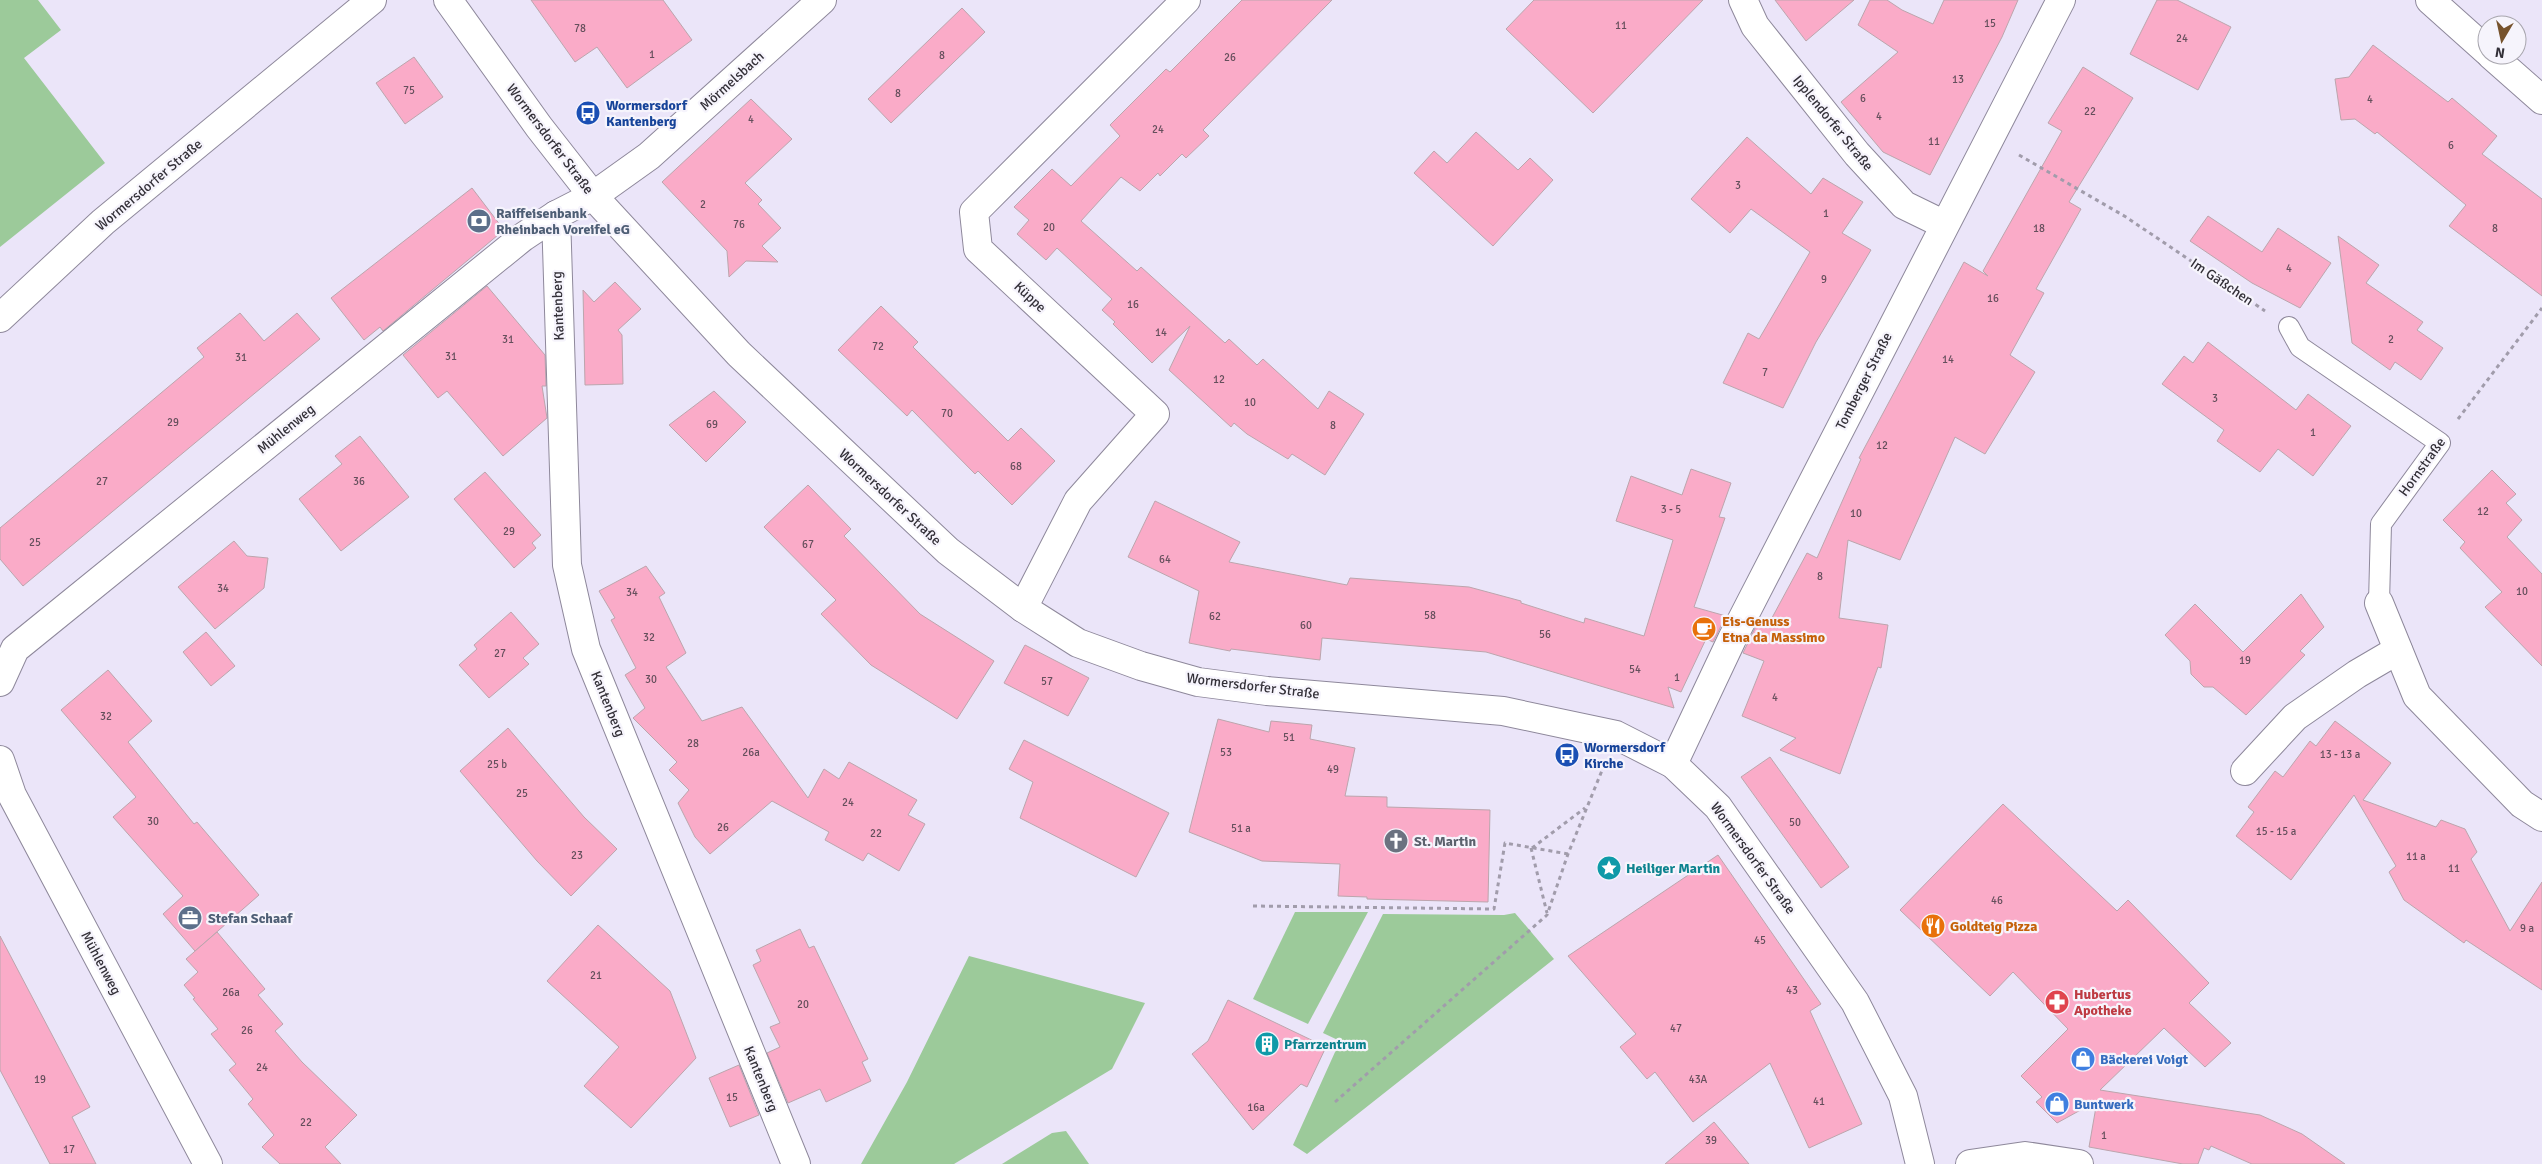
<svg xmlns="http://www.w3.org/2000/svg" width="2542" height="1164" font-family="Signika,sans-serif">
  <style>
    .green { fill: #9cca9a }
    .building { fill: #faabc8; stroke: #bca5ad }
    .lines { fill: none; stroke-linecap: round; stroke-linejoin: round }
    .lane-casing { stroke: #8e889b; stroke-width: 22 }
    .street-casing { stroke: #8e889b; stroke-width: 30 }
    .secondary-casing { stroke: #8e889b; stroke-width: 30 }
    .path { stroke: #a19cab; stroke-width: 3; stroke-dasharray: 4 4; stroke-linecap: butt }
    .lane { stroke: #fff; stroke-width: 20 }
    .street { stroke: #fff; stroke-width: 28 }
    .secondary { stroke: #fff; stroke-width: 28 }
    .labels { text-anchor: middle; dominant-baseline: central; stroke-width: 4.5; stroke-linejoin: round; paint-order: stroke }
    .number-label { font-size: 11px; fill: #654f5c }
    .street-label { font-size: 14px; fill: #333038; stroke: #f6f4fc }
    .transit-label { font-size: 14px; font-weight: bold; fill: #164399; stroke: #f6f4fc; text-anchor: start }
    .service-label { font-size: 14px; font-weight: bold; fill: #4e5e75; stroke: #f6f4fc; text-anchor: start }
    .food-label { font-size: 14px; font-weight: bold; fill: #c56008; stroke: #f6f4fc; text-anchor: start }
    .worship-label { font-size: 14px; font-weight: bold; fill: #5b616d; stroke: #f6f4fc; text-anchor: start }
    .culture-label { font-size: 14px; font-weight: bold; fill: #0d838f; stroke: #f6f4fc; text-anchor: start }
    .health-label { font-size: 14px; font-weight: bold; fill: #be3a42; stroke: #f6f4fc; text-anchor: start }
    .shop-label { font-size: 14px; font-weight: bold; fill: #366cbe; stroke: #f6f4fc; text-anchor: start }
  </style>
  <rect width="100%" height="100%" fill="#ebe5f9"/>
  <!-- green -->
  <g class="green">
    <polygon points="0,0 38,0 61,30 24,58 105,163 0,247"/>
    <polygon points="1295,912 1368,912 1308,1024 1253,999"/>
    <polygon points="1515,913 1554,959 1307,1154 1293,1145 1340,1041 1323,1033 1383,914 1504,915"/>
    <polygon points="969,956 1145,1003 1112,1069 954,1164 861,1164 907,1082"/>
    <polygon points="1066,1131 1089,1164 1002,1164 1052,1133"/>
  </g>
  <!-- building -->
  <g class="building">
    <polygon points="531,0 663,0 692,40 627,88 597,47 575,62"/>
    <polygon points="1242,0 1332,0 1203,130 1209,136 1186,158 1182,154 1160,176 1158,173 1140,191 1121,177 1081,221 1137,271 1141,267 1225,343 1229,339 1257,365 1263,359 1318,409 1329,391 1364,414 1325,475 1292,454 1288,459 1247,434 1234,423 1231,427 1169,370 1190,326 1152,363 1113,324 1115,322 1102,310 1112,299 1057,248 1046,260 1017,234 1029,220 1014,207 1052,169 1071,186 1120,136 1110,125 1166,69 1170,72"/>
    <polygon points="1534,0 1703,0 1593,113 1506,29"/>
    <polygon points="1775,0 1854,0 1806,41"/>
    <polygon points="1870,0 1887,0 1902,10 1933,24 1944,0 2018,0 2002,37 1930,175 1883,152 1841,102 1898,52 1858,25"/>
    <polygon points="2157,0 2177,0 2231,27 2198,90 2130,54"/>
    <polygon points="962,8 985,32 891,123 868,99"/>
    <polygon points="2373,45 2448,102 2452,98 2497,136 2482,154 2542,199 2542,296 2449,226 2466,205 2377,132 2375,134 2355,119 2341,120 2335,79 2349,77"/>
    <polygon points="414,57 443,97 405,124 376,83"/>
    <polygon points="2083,67 2133,98 2069,202 2081,209 2036,289 2044,293 2010,355 2035,372 1985,454 1955,437 1900,560 1848,540 1839,618 1888,625 1881,668 1878,667 1840,774 1780,750 1796,738 1742,716 1764,661 1743,653 1757,624 1767,627 1807,553 1817,558 1861,459 1859,458 1964,262 1988,276 1983,271 2062,131 2048,123"/>
    <polygon points="751,99 792,139 745,183 762,200 758,204 781,228 762,246 778,262 746,261 729,277 727,251 662,182"/>
    <polygon points="1476,132 1518,170 1530,158 1553,180 1493,246 1414,173 1434,151 1447,163"/>
    <polygon points="1747,137 1811,194 1823,178 1863,202 1842,233 1871,250 1816,342 1783,408 1723,383 1748,333 1759,339 1810,252 1751,209 1730,233 1691,199"/>
    <polygon points="472,188 504,230 383,331 380,327 364,340 331,298"/>
    <polygon points="2208,216 2262,252 2278,228 2331,263 2300,308 2252,283 2190,241"/>
    <polygon points="2338,236 2379,265 2366,283 2423,322 2417,330 2443,348 2421,380 2395,362 2390,370 2352,343"/>
    <polygon points="615,282 641,309 618,330 622,335 623,384 585,385 583,290 594,302"/>
    <polygon points="487,286 545,355 546,386 542,386 547,418 503,456 447,391 438,398 403,355"/>
    <polygon points="881,306 918,342 913,347 1008,441 1021,428 1055,461 1012,505 978,471 975,474 912,410 907,416 838,350"/>
    <polygon points="240,313 264,341 297,313 320,339 23,586 0,559 0,528 204,357 197,348"/>
    <polygon points="2208,342 2296,410 2308,394 2351,426 2313,476 2278,449 2260,472 2217,441 2224,430 2162,384 2184,356 2193,363"/>
    <polygon points="714,391 746,422 706,462 669,425"/>
    <polygon points="360,436 409,497 341,551 299,499 342,464 335,456"/>
    <polygon points="1691,469 1731,483 1719,517 1725,518 1694,607 1726,616 1713,642 1706,639 1681,692 1668,687 1674,708 1486,652 1322,638 1320,660 1231,649 1230,651 1189,643 1199,591 1128,557 1155,501 1240,542 1229,562 1347,585 1350,578 1469,587 1521,601 1521,603 1584,623 1585,618 1644,636 1673,540 1616,521 1631,476 1682,495"/>
    <polygon points="2492,470 2516,494 2506,503 2522,520 2507,537 2542,574 2542,666 2485,607 2502,592 2460,548 2465,542 2443,520"/>
    <polygon points="485,472 541,535 532,543 536,548 514,568 454,499"/>
    <polygon points="808,485 851,529 844,536 920,614 994,661 957,719 871,665 821,614 836,600 764,527"/>
    <polygon points="234,541 247,556 268,558 264,588 215,629 178,587"/>
    <polygon points="646,566 665,593 659,597 686,653 666,667 702,721 742,707 808,798 824,769 839,779 849,762 917,800 908,815 925,824 899,871 868,853 863,861 825,840 829,832 772,801 710,854 695,837 678,803 689,790 669,770 677,762 633,718 645,708 625,675 636,668 611,620 615,618 599,591"/>
    <polygon points="2301,594 2324,627 2300,651 2305,655 2246,715 2213,687 2204,687 2191,674 2190,661 2165,635 2195,604 2243,652"/>
    <polygon points="511,612 539,644 523,658 529,664 489,698 459,665 477,649 474,645"/>
    <polygon points="206,632 235,666 211,686 183,652"/>
    <polygon points="1025,645 1089,678 1068,716 1004,683"/>
    <polygon points="108,670 152,721 128,742 194,824 197,822 259,895 195,951 163,914 183,896 113,817 136,797 61,710"/>
    <polygon points="1218,719 1269,732 1271,721 1312,725 1310,739 1355,748 1345,796 1387,797 1387,807 1490,810 1488,902 1367,899 1367,897 1338,896 1340,864 1262,861 1189,832"/>
    <polygon points="2335,721 2391,763 2363,800 2436,827 2441,820 2465,829 2477,852 2471,859 2510,931 2542,882 2542,990 2466,940 2464,943 2404,900 2389,872 2396,866 2354,795 2291,880 2236,836 2254,812 2248,807 2275,771 2283,777 2310,741 2316,746"/>
    <polygon points="508,728 584,817 617,849 571,896 537,861 460,771"/>
    <polygon points="1024,740 1169,813 1136,877 1020,818 1033,782 1009,769"/>
    <polygon points="1770,757 1849,867 1821,888 1741,777"/>
    <polygon points="2003,804 2117,911 2128,900 2209,983 2189,1003 2231,1043 2205,1067 2164,1028 2100,1090 2260,1115 2302,1134 2345,1164 2252,1164 2211,1146 2209,1150 2204,1148 2198,1164 2183,1164 2089,1147 2097,1101 2057,1123 2036,1102 2042,1097 2021,1076 2068,1029 2013,972 1990,996 1900,910"/>
    <polygon points="1718,855 1821,1004 1810,1011 1862,1124 1809,1148 1770,1063 1693,1122 1655,1072 1647,1079 1620,1047 1636,1034 1568,956"/>
    <polygon points="598,925 670,991 696,1058 631,1128 584,1086 619,1047 547,981"/>
    <polygon points="800,929 809,948 814,946 868,1059 862,1062 871,1081 826,1102 820,1089 788,1103 767,1053 780,1047 770,1027 780,1023 753,965 761,961 756,950"/>
    <polygon points="217,932 265,989 258,995 283,1024 275,1031 302,1062 357,1115 325,1147 341,1164 280,1164 262,1147 274,1135 248,1104 253,1099 229,1070 236,1064 211,1034 218,1029 193,999 195,998 184,985 198,972 186,959"/>
    <polygon points="0,936 90,1107 72,1117 96,1164 50,1164 0,1070"/>
    <polygon points="1228,1000 1326,1047 1307,1087 1301,1084 1253,1130 1192,1054 1208,1041"/>
    <polygon points="739,1065 759,1115 730,1127 709,1078"/>
    <polygon points="1714,1122 1749,1164 1665,1164"/>
  </g>
  <g class="lines">
    <defs>
      <polyline id="lane" points="2289,327 2300,347 2440,443 2381,524 2379,603"/>
      <g id="street">
        <polyline points="1743,0 1755,26 1857,154 1904,205 1943,224"/>
        <polyline points="2430,0 2487,51"/>
        <polyline points="2491,55 2542,100"/>
        <polyline points="556,215 567,565 586,649 796,1164"/>
        <polyline points="2379,603 2417,696 2522,804 2542,817"/>
        <polyline points="1023,608 1078,501 1155,414 978,249 974,212 1186,0"/>
        <polyline points="0,682 15,649 523,237 556,215 593,196 649,156 822,0"/>
        <polyline points="0,760 12,795 208,1164"/>
        <polyline points="1673,764 1732,639 2061,0"/>
        <polyline points="2245,771 2295,717 2357,674 2398,650"/>
        <polyline points="1970,1164 2025,1156 2079,1164"/>
      </g>
      <g id="secondary">
        <polyline points="448,0 539,127 593,196 739,354 948,551 1023,608 1078,643 1141,666 1198,682 1267,691 1503,711 1616,735 1673,764 1718,807 1855,1002 1903,1096 1920,1164"/>
        <polyline points="0,318 103,222 372,0"/>
      </g>
    </defs>
    <!-- lane casing -->
    <use href="#lane" class="lane-casing"/>
    <!-- street casing -->
    <use href="#street" class="street-casing"/>
    <!-- secondary casing -->
    <use href="#secondary" class="secondary-casing"/>
    <!-- path -->
    <g class="path">
      <polyline points="2019,155 2126,217 2265,311"/>
      <polyline points="2458,419 2542,308"/>
      <polyline points="1531,848 1547,913"/>
      <polyline points="1532,848 1585,808"/>
      <polyline points="1253,906 1494,909 1505,843 1568,854"/>
      <polyline points="1335,1102 1547,915 1568,854 1603,768"/>
    </g>
    <!-- lane -->
    <use href="#lane" class="lane"/>
    <!-- street -->
    <use href="#street" class="street"/>
    <!-- secondary -->
    <use href="#secondary" class="secondary"/>
  </g>
  <!-- icons -->
  <defs>
    <symbol id="bus-disc" viewBox="-11 -11 22 22"><circle r="9.5" fill="#1a4fb4" stroke="#f6f4fc"/><path d="M-5-6H5V4H4V6H2V4H-2V6H-4V4H-5ZM-3.5-4V0h7V-4ZM-3.5 1.2v1.5H-2V1.2ZM2 1.2v1.5H3.5V1.2Z" fill="#fff"/></symbol>
    <symbol id="bank-disc" viewBox="-11 -11 22 22"><circle r="9.5" fill="#5c6f8a" stroke="#f6f4fc"/><path d="M-6-4H6V4H-6ZM0-2.3a2.3 2.3 0 1 0 0 4.6a2.3 2.3 0 1 0 0-4.6Z" fill="#fff"/></symbol>
    <symbol id="cafe-disc" viewBox="-11 -11 22 22"><circle r="9.5" fill="#e8710a" stroke="#f6f4fc"/><path d="M-5.5-4.5H6V0H3Q3 3.5 0 3.5H-2.5Q-5.5 3.5-5.5 0ZM3-3.2v2h1.7v-2ZM-6 4.5H4V6H-6Z" fill="#fff"/></symbol>
    <symbol id="church-disc" viewBox="-11 -11 22 22"><circle r="9.5" fill="#6b7280" stroke="#f6f4fc"/><path d="M-1.2-6h2.4v3.5h3.3v2.4h-3.3V6h-2.4V-.1h-3.3v-2.4h3.3Z" fill="#fff"/></symbol>
    <symbol id="sight-disc" viewBox="-11 -11 22 22"><circle r="9.5" fill="#0f9aa8" stroke="#f6f4fc"/><path d="M0-6L1.8-2.2L6-1.7L2.9 1.2L3.7 5.4L0 3.3L-3.7 5.4L-2.9 1.2L-6-1.7L-1.8-2.2Z" fill="#fff"/></symbol>
    <symbol id="office-disc" viewBox="-11 -11 22 22"><circle r="9.5" fill="#5c6f8a" stroke="#f6f4fc"/><path d="M-6-3h4V-5.5h4V-3h4V5H-6ZM-1-4.5V-3h2v-1.5ZM-6 0V1H6V0Z" fill="#fff"/></symbol>
    <symbol id="restaurant-disc" viewBox="-11 -11 22 22"><circle r="9.5" fill="#e8710a" stroke="#f6f4fc"/><path d="M-5-6h1v4h1v-4h1v4h1v-4h1v5L-1.5 .5V6h-2V.5L-5-1ZM5-6V6H3V1.5H1.5Q1.5-4 5-6Z" fill="#fff"/></symbol>
    <symbol id="pharmacy-disc" viewBox="-11 -11 22 22"><circle r="9.5" fill="#e0444e" stroke="#f6f4fc"/><path d="M-2-6h4v4h4v4h-4v4h-4v-4h-4v-4h4Z" fill="#fff"/></symbol>
    <symbol id="building-disc" viewBox="-11 -11 22 22"><circle r="9.5" fill="#0f9aa8" stroke="#f6f4fc"/><path d="M-4-6H4V6H1V3H-1V6H-4ZM-2.5-4.3h1.7v1.8h-1.7ZM.8-4.3h1.7v1.8H.8ZM-2.5-1h1.7V.8h-1.7ZM.8-1h1.7V.8H.8Z" fill="#fff"/></symbol>
    <symbol id="shop-disc" viewBox="-11 -11 22 22"><circle r="9.5" fill="#3f7fe0" stroke="#f6f4fc"/><path d="M-5-2.5h2.3a2.7 3.5 0 0 1 5.4 0H5L5.5 6h-11ZM-1.5-2.5h3a1.5 2.3 0 0 0-3 0Z" fill="#fff"/></symbol>
  </defs>
  <g fill-rule="evenodd">
    <use href="#bus-disc" x="574" y="99" width="28" height="28"/>
    <use href="#bank-disc" x="465" y="207" width="28" height="28"/>
    <use href="#cafe-disc" x="1690" y="615" width="28" height="28"/>
    <use href="#bus-disc" x="1553" y="741" width="28" height="28"/>
    <use href="#church-disc" x="1382" y="827" width="28" height="28"/>
    <use href="#sight-disc" x="1595" y="854" width="28" height="28"/>
    <use href="#office-disc" x="176" y="904" width="28" height="28"/>
    <use href="#restaurant-disc" x="1919" y="912" width="28" height="28"/>
    <use href="#pharmacy-disc" x="2043" y="988" width="28" height="28"/>
    <use href="#building-disc" x="1253" y="1030" width="28" height="28"/>
    <use href="#shop-disc" x="2069" y="1045" width="28" height="28"/>
    <use href="#shop-disc" x="2043" y="1090" width="28" height="28"/>
  </g>
  <g class="labels">
    <!-- number labels -->
    <g class="number-label">
      <text x="1990" y="23">15</text>
      <text x="1621" y="25">11</text>
      <text x="580" y="28">78</text>
      <text x="2182" y="38">24</text>
      <text x="652" y="54">1</text>
      <text x="942" y="55">8</text>
      <text x="1230" y="57">26</text>
      <text x="1958" y="79">13</text>
      <text x="409" y="90">75</text>
      <text x="898" y="93">8</text>
      <text x="1863" y="98">6</text>
      <text x="2370" y="99">4</text>
      <text x="2090" y="111">22</text>
      <text x="1879" y="116">4</text>
      <text x="751" y="119">4</text>
      <text x="1158" y="129">24</text>
      <text x="1934" y="141">11</text>
      <text x="2451" y="145">6</text>
      <text x="1738" y="185">3</text>
      <text x="703" y="204">2</text>
      <text x="1826" y="213">1</text>
      <text x="739" y="224">76</text>
      <text x="1049" y="227">20</text>
      <text x="2039" y="228">18</text>
      <text x="2495" y="228">8</text>
      <text x="2289" y="268">4</text>
      <text x="1824" y="279">9</text>
      <text x="1993" y="298">16</text>
      <text x="1133" y="304">16</text>
      <text x="1161" y="332">14</text>
      <text x="508" y="339">31</text>
      <text x="2391" y="339">2</text>
      <text x="878" y="346">72</text>
      <text x="451" y="356">31</text>
      <text x="241" y="357">31</text>
      <text x="1948" y="359">14</text>
      <text x="1765" y="372">7</text>
      <text x="1219" y="379">12</text>
      <text x="2215" y="398">3</text>
      <text x="1250" y="402">10</text>
      <text x="947" y="413">70</text>
      <text x="173" y="422">29</text>
      <text x="712" y="424">69</text>
      <text x="1333" y="425">8</text>
      <text x="2313" y="432">1</text>
      <text x="1882" y="445">12</text>
      <text x="1016" y="466">68</text>
      <text x="102" y="481">27</text>
      <text x="359" y="481">36</text>
      <text x="1671" y="509">3 - 5</text>
      <text x="2483" y="511">12</text>
      <text x="1856" y="513">10</text>
      <text x="509" y="531">29</text>
      <text x="35" y="542">25</text>
      <text x="808" y="544">67</text>
      <text x="1165" y="559">64</text>
      <text x="1820" y="576">8</text>
      <text x="223" y="588">34</text>
      <text x="2522" y="591">10</text>
      <text x="632" y="592">34</text>
      <text x="1430" y="615">58</text>
      <text x="1215" y="616">62</text>
      <text x="1306" y="625">60</text>
      <text x="1545" y="634">56</text>
      <text x="649" y="637">32</text>
      <text x="500" y="653">27</text>
      <text x="2245" y="660">19</text>
      <text x="1635" y="669">54</text>
      <text x="1677" y="677">1</text>
      <text x="651" y="679">30</text>
      <text x="1047" y="681">57</text>
      <text x="1775" y="697">4</text>
      <text x="106" y="716">32</text>
      <text x="1289" y="737">51</text>
      <text x="693" y="743">28</text>
      <text x="751" y="752">26a</text>
      <text x="1226" y="752">53</text>
      <text x="2340" y="754">13 - 13 a</text>
      <text x="497" y="764">25 b</text>
      <text x="1333" y="769">49</text>
      <text x="522" y="793">25</text>
      <text x="848" y="802">24</text>
      <text x="153" y="821">30</text>
      <text x="1795" y="822">50</text>
      <text x="723" y="827">26</text>
      <text x="1241" y="828">51 a</text>
      <text x="2276" y="831">15 - 15 a</text>
      <text x="876" y="833">22</text>
      <text x="577" y="855">23</text>
      <text x="2416" y="856">11 a</text>
      <text x="2454" y="868">11</text>
      <text x="1997" y="900">46</text>
      <text x="2527" y="928">9 a</text>
      <text x="1760" y="940">45</text>
      <text x="596" y="975">21</text>
      <text x="1792" y="990">43</text>
      <text x="231" y="992">26a</text>
      <text x="803" y="1004">20</text>
      <text x="1676" y="1028">47</text>
      <text x="247" y="1030">26</text>
      <text x="262" y="1067">24</text>
      <text x="40" y="1079">19</text>
      <text x="1698" y="1079">43A</text>
      <text x="732" y="1097">15</text>
      <text x="1819" y="1101">41</text>
      <text x="1256" y="1107">16a</text>
      <text x="306" y="1122">22</text>
      <text x="2104" y="1135">1</text>
      <text x="1711" y="1140">39</text>
      <text x="69" y="1149">17</text>
    </g>
    <!-- street labels -->
    <g class="street-label">
      <text transform="translate(732 81) rotate(-42)">Mörmelsbach</text>
      <text transform="translate(1833 123) rotate(51)">Ipplendorfer Straße</text>
      <text transform="translate(550 139) rotate(53)">Wormersdorfer Straße</text>
      <text transform="translate(149 185) rotate(-40)">Wormersdorfer Straße</text>
      <text transform="translate(2222 282) rotate(34)">Im Gäßchen</text>
      <text transform="translate(1030 297) rotate(43)">Küppe</text>
      <text transform="translate(558 306) rotate(-92)">Kantenberg</text>
      <text transform="translate(1864 381) rotate(-63)">Tomberger Straße</text>
      <text transform="translate(286 429) rotate(-39)">Mühlenweg</text>
      <text transform="translate(2422 467) rotate(-54)">Hornstraße</text>
      <text transform="translate(890 497) rotate(43)">Wormersdorfer Straße</text>
      <text transform="translate(1253 686) rotate(7)">Wormersdorfer Straße</text>
      <text transform="translate(608 704) rotate(68)">Kantenberg</text>
      <text transform="translate(1753 858) rotate(54)">Wormersdorfer Straße</text>
      <text transform="translate(101 963) rotate(62)">Mühlenweg</text>
      <text transform="translate(761 1079) rotate(68)">Kantenberg</text>
    </g>
    <!-- transit labels -->
    <g class="transit-label">
      <text x="606" y="105">Wormersdorf<tspan x="606" dy="16">Kantenberg</tspan></text>
      <text x="1584" y="747">Wormersdorf<tspan x="1584" dy="16">Kirche</tspan></text>
    </g>
    <!-- service labels -->
    <g class="service-label">
      <text x="496" y="213">Raiffeisenbank<tspan x="496" dy="16">Rheinbach Voreifel eG</tspan></text>
      <text x="208" y="918">Stefan Schaaf</text>
    </g>
    <!-- food labels -->
    <g class="food-label">
      <text x="1722" y="621">Eis-Genuss<tspan x="1722" dy="16">Etna da Massimo</tspan></text>
      <text x="1950" y="926">Goldteig Pizza</text>
    </g>
    <!-- worship labels -->
    <g class="worship-label">
      <text x="1414" y="841">St. Martin</text>
    </g>
    <!-- culture labels -->
    <g class="culture-label">
      <text x="1626" y="868">Heiliger Martin</text>
      <text x="1284" y="1044">Pfarrzentrum</text>
    </g>
    <!-- health labels -->
    <g class="health-label">
      <text x="2074" y="994">Hubertus<tspan x="2074" dy="16">Apotheke</tspan></text>
    </g>
    <!-- shop labels -->
    <g class="shop-label">
      <text x="2100" y="1059">Bäckerei Voigt</text>
      <text x="2074" y="1104">Buntwerk</text>
    </g>
  </g>
  <!-- north arrow -->
  <g transform="translate(2502 40) rotate(189)"><circle r="24" fill="#f6f4fc" stroke="#a8a6ae"/>
  <path d="M0-4L9 19L0 12L-9 19Z" fill="#77532d"/>
  <text y="-8" font-size="14" font-weight="bold" text-anchor="middle" fill="#333038">N</text>
  </g>
</svg>
